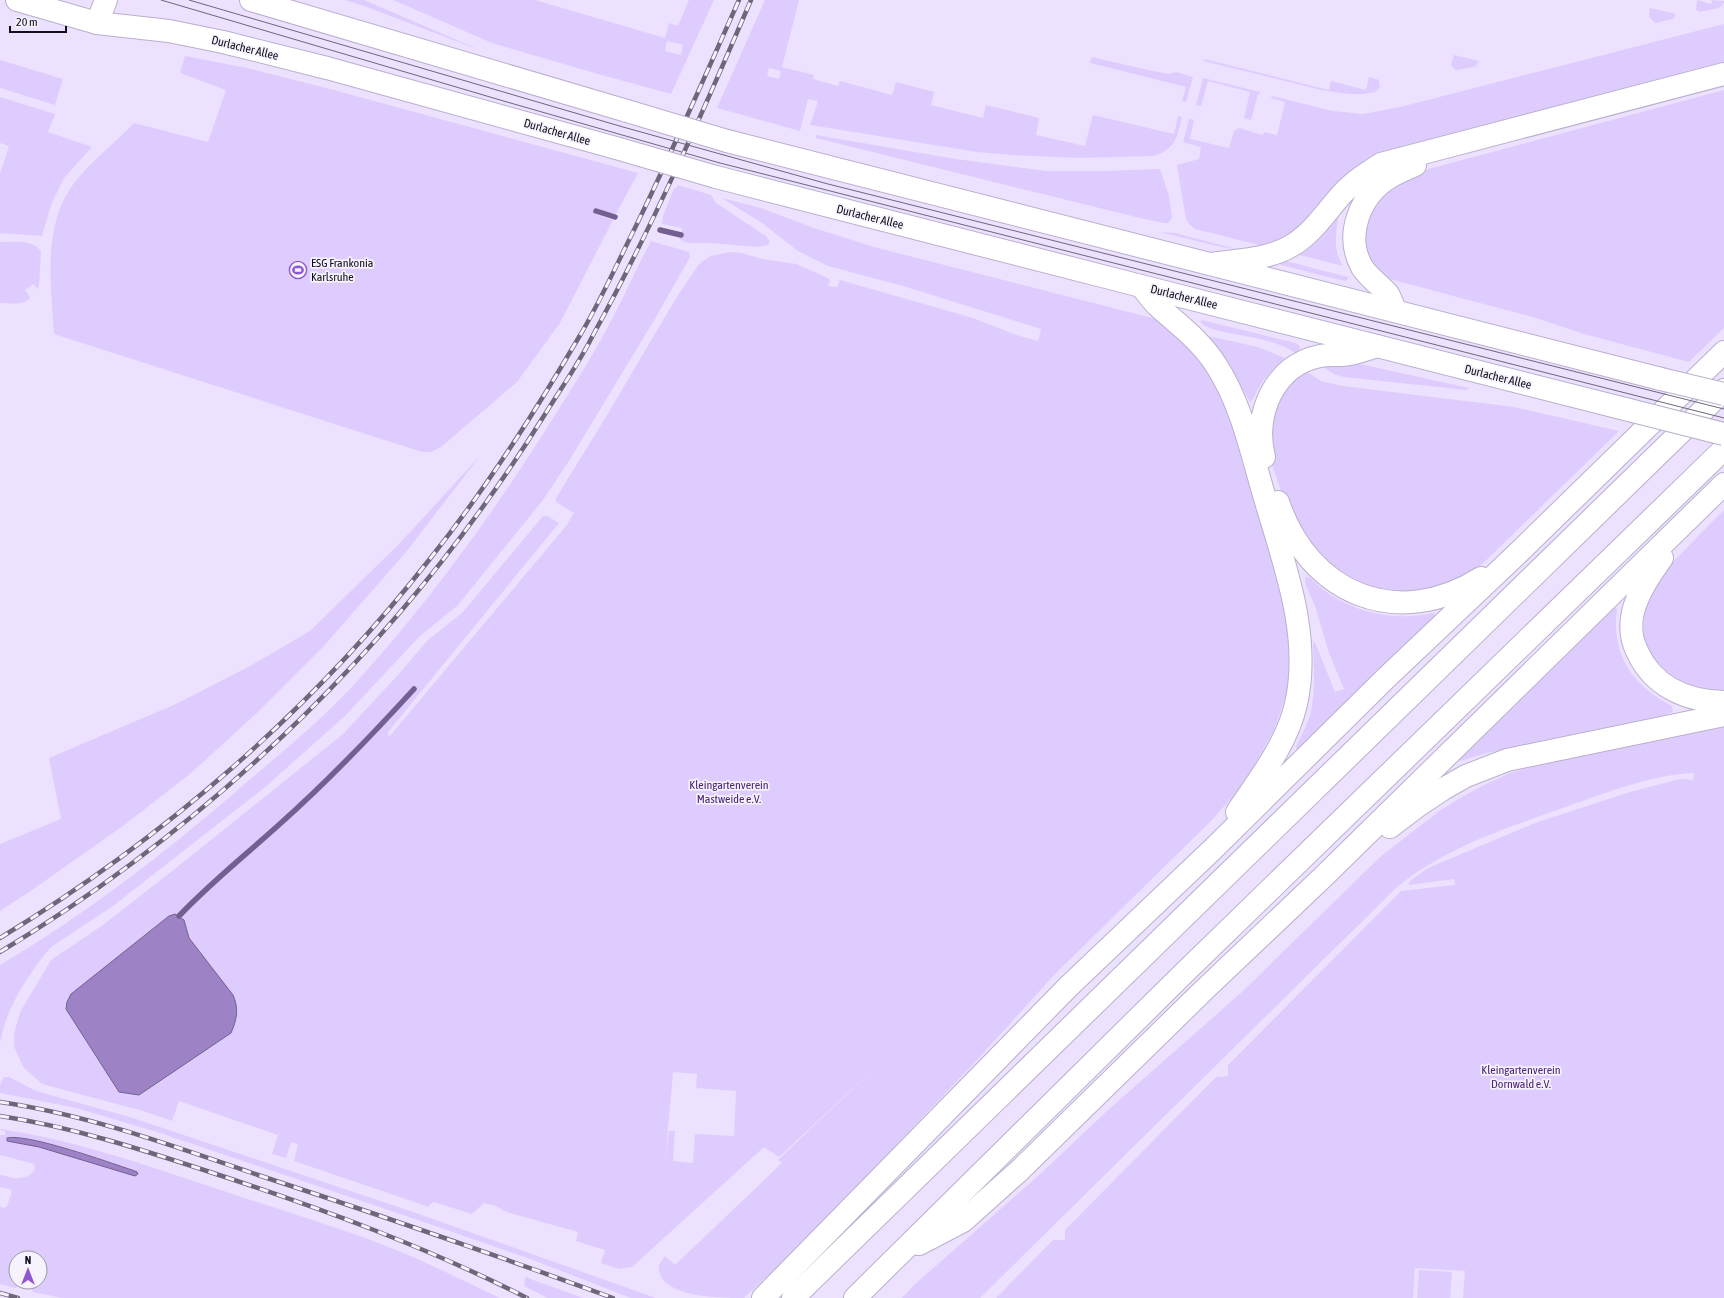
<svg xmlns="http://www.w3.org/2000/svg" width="1724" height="1298" font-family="'Asap Condensed',sans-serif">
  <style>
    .green { fill: #dfccfe; fill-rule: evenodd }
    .water { fill: #9d83c5; stroke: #736091 }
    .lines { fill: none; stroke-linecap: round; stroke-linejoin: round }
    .stream { stroke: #736091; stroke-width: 5.5 }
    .secondary-casing { stroke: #baafcc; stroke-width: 24 }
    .primary-casing { stroke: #baafcc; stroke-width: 24 }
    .motorway-casing { stroke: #baafcc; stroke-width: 24 }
    .secondary { stroke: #fff; stroke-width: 22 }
    .primary { stroke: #fff; stroke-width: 22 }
    .motorway { stroke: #fff; stroke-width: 22 }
    .tram { stroke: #6e6779; stroke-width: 1 }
    .rail-casing { stroke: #6e6779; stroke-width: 4.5 }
    .rail { stroke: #f6f2fe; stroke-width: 3; stroke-dasharray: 9; stroke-linecap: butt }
    .primary-bridge-casing { stroke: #baafcc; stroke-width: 24; stroke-linecap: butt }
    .primary-bridge { stroke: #fff; stroke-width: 22 }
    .labels { text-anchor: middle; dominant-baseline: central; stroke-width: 3.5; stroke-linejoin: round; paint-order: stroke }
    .street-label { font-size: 12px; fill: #120e18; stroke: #f6f2fe }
    .poi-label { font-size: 12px; fill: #120e18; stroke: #f6f2fe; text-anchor: start }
    .park-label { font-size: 12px; fill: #492372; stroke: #f6f2fe }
  </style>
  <rect width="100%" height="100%" fill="#ece1ff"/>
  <!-- green -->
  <g class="green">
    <polygon points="345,0 364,0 376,5 482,51 367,7"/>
    <path d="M 393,0 L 535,0 L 665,38 L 669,23 L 678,26 L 689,0 L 714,0 L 671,94 L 598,74 L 492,43 ZM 667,41 L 683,45 L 681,55 L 665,51 Z"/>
    <path d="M 765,0 L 799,0 L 782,67 L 814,75 L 813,79 L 838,86 L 840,81 L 892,95 L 896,82 L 934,92 L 931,105 L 983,118 L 986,105 L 1039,118 L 1036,135 L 1085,146 L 1093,115 L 1174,134 L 1178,116 L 1182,117 C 1177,138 1176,148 1154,156 L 1079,158 L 1012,155 L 977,152 L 810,125 L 818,101 L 808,99 L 800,131 L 717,108 ZM 769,68 L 781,71 L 779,79 L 767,76 Z"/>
    <polygon points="1697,0 1711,4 1712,0 1724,1 1724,3 1719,8 1700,12 1696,10"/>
    <polygon points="1650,8 1676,14 1673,19 1655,23 1649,17"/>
    <polygon points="1724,24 1724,66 1389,155 1293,236 1267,247 1195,229 1189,224 1186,219 1177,165 1199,159 1201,147 1183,142 1189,119 1194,120 1190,139 1229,148 1234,131 1239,128 1263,135 1264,132 1277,135 1285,102 1271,98 1272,96 1333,111 1363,114 1400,107"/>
    <polygon points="1454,55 1479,61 1475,67 1456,70 1451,65"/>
    <path d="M 185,56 L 247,68 L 334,90 L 638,173 L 616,214 L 596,209 L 595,214 L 613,220 L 560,323 L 517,382 L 441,447 L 431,452 L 422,452 L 54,334 C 51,285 42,225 74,183 C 91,161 115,143 134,123 L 208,142 L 226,90 L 180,73 Z"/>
    <polygon points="1092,57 1148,70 1170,74 1176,72 1193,77 1186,102 1182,101 1186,87 1090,63"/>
    <polygon points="1204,59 1329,90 1331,81 1366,90 1369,77 1379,80 1380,87 1375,92 1364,94 1349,94 1321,90 1204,61"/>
    <polygon points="0,60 63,79 55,105 0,88"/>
    <polygon points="1203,78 1260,92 1260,94 1258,94 1251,120 1244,118 1250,92 1208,81 1201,106 1196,105"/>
    <polygon points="1724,90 1724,328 1689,362 1584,334 1533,317 1382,277 1366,254 1366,219 1391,186 1421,171"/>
    <polygon points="0,97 55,114 48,132 92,147 64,178 51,205 42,236 0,233 0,174 9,146 0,143"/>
    <polygon points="816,135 956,159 1046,171 1106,171 1160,169 1169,196 1172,218 1168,223 1164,223 1140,218 816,138"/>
    <polygon points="678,185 711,195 716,203 766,236 770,242 767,245 757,247 709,243 688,243 680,240 682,228 662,224 663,216 674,188 676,188"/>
    <path d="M 722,198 L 761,208 L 814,228 L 874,247 L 1160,320 L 1182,337 L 1205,365 L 1238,428 L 1282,597 L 1288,627 L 1289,646 L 1288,690 L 1274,730 L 1252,770 L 1233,796 L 1212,820 L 1055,974 L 976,1061 L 768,1280 L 764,1279 L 744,1298 C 721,1298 656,1298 659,1265 L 665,1256 L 675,1265 L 782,1163 L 778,1160 L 881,1062 L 779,1157 L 764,1147 L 632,1267 L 619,1269 L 601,1263 L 605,1250 L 576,1241 L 578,1232 L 506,1212 L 496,1206 L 484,1203 L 472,1214 L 434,1202 L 429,1205 L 429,1207 L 294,1161 L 298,1144 L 291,1142 L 286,1158 L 272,1154 L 278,1135 L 179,1101 L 172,1121 L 143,1111 L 42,1084 L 24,1068 L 14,1047 L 14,1034 L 20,1012 L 51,960 L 103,925 L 176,868 L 343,734 L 397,676 L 428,640 L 463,612 L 543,516 L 547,516 L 559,523 L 388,732 L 389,737 L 566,526 L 574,513 L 556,502 L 556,498 L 604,420 L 678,295 L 699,264 L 710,256 L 731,252 L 742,253 L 762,259 L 796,264 L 828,278 L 830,281 L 828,286 L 837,287 L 840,280 L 973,318 L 1016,335 L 1038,341 L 1041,329 L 903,286 L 828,266 L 798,251 L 762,223 ZM 673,1072 L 697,1074 L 696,1088 L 736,1091 L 734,1136 L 695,1134 L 693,1163 L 673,1161 L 675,1131 L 669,1131 L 665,1163 Z"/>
    <path d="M 1339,214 C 1336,232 1332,249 1343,266 L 1295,254 Z"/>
    <polygon points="1160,232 1175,233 1236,249 1221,247"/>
    <path d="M 651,241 L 689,252 L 690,257 L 656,317 L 569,461 L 543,500 L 458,605 L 419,637 L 344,717 L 264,788 L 113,906 L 51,947 C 28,974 6,1008 0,1043 L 0,965 C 88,913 170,849 247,782 C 286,749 326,716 360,678 C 433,597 497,508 555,415 C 570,391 586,367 599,343 C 618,310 633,275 651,241 Z"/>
    <path d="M 0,242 C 14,242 31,239 41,251 L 39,286 L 38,289 L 33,284 L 25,290 L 30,298 C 24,306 9,303 0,303 Z"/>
    <polygon points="1282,260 1348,277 1348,279 1345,281 1340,280 1281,265 1280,263"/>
    <path d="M 1202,320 L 1295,343 L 1299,345 L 1300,349 L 1295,353 C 1278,341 1255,338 1235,334 C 1223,331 1209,331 1200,322 Z"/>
    <path d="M 1208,336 L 1258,347 L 1285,358 C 1274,367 1265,377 1258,389 C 1255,394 1254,399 1250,402 L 1235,376 Z"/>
    <polygon points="1351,362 1469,388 1466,390 1344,377 1336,375 1319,365"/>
    <polygon points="1306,371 1321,381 1343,386 1514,407 1619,431 1473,573 1439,590 1376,592 1323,561 1288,511 1271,462 1267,439 1281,392"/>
    <polygon points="480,456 406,552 323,647 258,712 191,773 127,823 32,890 0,911 0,844 61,819 49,758 176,704 250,666 310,631 399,544"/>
    <path d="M 1724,510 L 1724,692 C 1701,691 1677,682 1661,666 C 1632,638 1644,600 1664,571 C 1669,565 1676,559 1681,554 C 1695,539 1710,524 1724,510 Z"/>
    <path d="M 1305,577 L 1309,577 C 1313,580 1316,584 1320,587 C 1351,612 1393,622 1432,613 L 1435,614 L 1436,617 L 1298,751 L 1296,747 C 1301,737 1306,726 1310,716 C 1316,692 1314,665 1313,641 L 1316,645 L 1335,692 L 1344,689 L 1329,653 L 1315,606 L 1306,586 Z"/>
    <path d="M 1614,607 L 1617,609 C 1611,655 1632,685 1672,706 L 1673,712 L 1657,718 L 1487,753 L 1460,761 L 1459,757 Z"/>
    <path d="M 1724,727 L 1724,1298 L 1463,1298 L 1465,1271 L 1415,1268 L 1413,1298 L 996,1298 L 1053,1240 L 1065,1240 L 1065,1230 L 1216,1077 L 1228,1076 L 1228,1065 L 1401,891 L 1455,885 L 1454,879 L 1408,885 L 1411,880 L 1428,868 L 1535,823 L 1630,792 L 1680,779 L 1693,780 L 1694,773 C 1650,775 1609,792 1568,806 C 1507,828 1448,846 1397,887 L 980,1298 L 902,1298 L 914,1285 L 1037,1177 L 1107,1111 L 1243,991 L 1380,857 L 1438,812 L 1460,798 L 1484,785 L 1510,773 L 1540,764 Z"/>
    <polygon points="4,1077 9,1077 36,1091 130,1117 416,1213 656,1298 631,1298 533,1260 415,1219 157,1132 76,1108 0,1093 0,1085"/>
    <path d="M 0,1129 C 76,1140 148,1166 221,1190 C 285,1212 351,1230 413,1257 C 442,1270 471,1284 500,1298 L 62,1298 L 33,1292 L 30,1287 L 22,1285 L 15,1288 L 0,1284 L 0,1206 L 4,1208 L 7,1206 L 12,1191 L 10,1189 L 0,1187 L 0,1175 C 5,1175 8,1177 13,1178 C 21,1179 31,1177 35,1169 L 34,1164 L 0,1155 L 0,1135 L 5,1135 L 5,1131 L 0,1130 ZM 16,1258 L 40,1258 L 40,1282 L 16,1282 Z"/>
    <polygon points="1419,1270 1452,1272 1450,1298 1417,1298"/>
    <polygon points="525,1277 583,1298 548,1298 524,1286"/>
  </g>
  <!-- water -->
  <g class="water">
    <path d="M 175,914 L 184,920 L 189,938 L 233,995 C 239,1009 237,1019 231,1033 L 139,1095 L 119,1092 L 66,1009 L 67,1002 L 71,994 L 169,916 Z"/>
    <path d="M 7,1138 C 27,1133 108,1162 132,1170 L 137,1172 L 138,1174 L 135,1176 L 39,1147 L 7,1141 Z"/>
  </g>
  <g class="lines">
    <!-- stream -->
    <g class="stream">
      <polyline points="596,211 615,217"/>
      <polyline points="660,230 681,235"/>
      <path d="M 179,916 C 211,882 248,853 282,822 C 329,780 372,735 414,689"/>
    </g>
    <defs>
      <polyline id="secondary" points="97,23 106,0"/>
      <g id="primary">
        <polyline points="17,0 97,23 169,31 223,42 327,68 616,148"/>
        <polyline points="251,0 627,111"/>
        <polyline points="727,141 1661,379"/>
        <polyline points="716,177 1141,286 1629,410"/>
      </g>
      <g id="motorway">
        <path d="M 1210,264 C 1236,260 1267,260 1291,246 C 1312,234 1326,212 1342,194 C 1353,182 1367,173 1381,164 L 1724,74"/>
        <path d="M 1141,286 C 1147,293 1152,301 1159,307 C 1179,325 1201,341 1216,365 C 1241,403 1251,451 1264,495 C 1283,561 1312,634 1296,704 C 1287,744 1259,779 1237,812"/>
        <path d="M 1396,311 C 1393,306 1391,299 1388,294 C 1380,285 1369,278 1362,267 C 1344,235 1360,195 1390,177 C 1398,172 1407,169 1415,165"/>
        <path d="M 1264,457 C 1253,415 1274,365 1320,356 C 1330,354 1340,356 1350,354 C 1359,352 1368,349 1377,346"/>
        <path d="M 1278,502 C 1309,594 1397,631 1481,578"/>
        <path d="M 1662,558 C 1650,575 1638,592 1633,612 C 1630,625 1631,639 1637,651 C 1653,687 1687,701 1724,702"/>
        <polyline points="1390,827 1419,805 1443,789 1466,776 1507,760 1724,715"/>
        <polyline points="919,1244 963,1221 1020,1170 1204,990 1323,877 1724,484"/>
        <polyline points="763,1298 1069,986 1213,849 1386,678 1517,554 1724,352"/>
        <polyline points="793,1298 1724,390"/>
        <polyline points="855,1298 1183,974 1724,449"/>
      </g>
    </defs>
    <!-- secondary casing -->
    <use href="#secondary" class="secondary-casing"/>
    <!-- primary casing -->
    <use href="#primary" class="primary-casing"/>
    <!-- motorway casing -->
    <use href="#motorway" class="motorway-casing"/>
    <!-- secondary -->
    <use href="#secondary" class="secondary"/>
    <!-- primary -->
    <use href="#primary" class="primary"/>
    <!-- motorway -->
    <use href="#motorway" class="motorway"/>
    <!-- tram -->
    <g class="tram">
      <polyline points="161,0 507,102 720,163 1724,418"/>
      <polyline points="189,0 623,127 828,184 1724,409"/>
    </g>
    <defs>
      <g id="rail">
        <path d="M 0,938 C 163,839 311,711 429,560 C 485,490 534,414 579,337 C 599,304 615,268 632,234 C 670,157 704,78 739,0"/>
        <path d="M 0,952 C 222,818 410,632 547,411 C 562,387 579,363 592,337 C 652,228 702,114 751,0"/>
        <path d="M 0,1102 C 89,1115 173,1146 258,1175 C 377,1214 495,1255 613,1298"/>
        <path d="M 0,1116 C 73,1127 143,1150 213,1173 C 320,1208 427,1247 527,1298"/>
        <polyline points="0,1293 18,1298"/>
      </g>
    </defs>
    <!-- rail casing -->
    <use href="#rail" class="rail-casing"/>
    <!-- rail -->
    <use href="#rail" class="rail"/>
    <defs>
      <g id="primary-bridge">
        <polyline points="627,111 727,141"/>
        <polyline points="616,148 716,177"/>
        <polyline points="1661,379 1724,394"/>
        <polyline points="1629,410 1724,434"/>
      </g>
    </defs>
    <!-- primary-bridge casing -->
    <use href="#primary-bridge" class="primary-bridge-casing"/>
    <!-- primary-bridge -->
    <use href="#primary-bridge" class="primary-bridge"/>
  </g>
  <!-- icons -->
  <defs>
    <symbol id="stadium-ring" viewBox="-11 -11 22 22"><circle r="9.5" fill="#f6f2fe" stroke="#8e57cf" stroke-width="1.5"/><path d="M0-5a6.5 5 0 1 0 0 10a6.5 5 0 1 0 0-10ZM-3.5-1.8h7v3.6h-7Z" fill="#8e57cf"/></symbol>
  </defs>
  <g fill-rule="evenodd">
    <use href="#stadium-ring" x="288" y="260" width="20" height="20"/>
  </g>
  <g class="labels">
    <!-- street labels -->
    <g class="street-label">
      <text transform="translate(245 48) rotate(14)">Durlacher Allee</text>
      <text transform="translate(557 132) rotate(16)">Durlacher Allee</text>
      <text transform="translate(870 217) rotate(14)">Durlacher Allee</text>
      <text transform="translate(1184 297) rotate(14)">Durlacher Allee</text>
      <text transform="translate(1498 377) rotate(14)">Durlacher Allee</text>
    </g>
    <!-- poi labels -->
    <g class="poi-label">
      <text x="311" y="263">ESG Frankonia<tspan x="311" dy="14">Karlsruhe</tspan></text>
    </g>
    <!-- park labels -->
    <g class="park-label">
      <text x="729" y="785">Kleingartenverein<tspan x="729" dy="14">Mastweide e.V.</tspan></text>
      <text x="1521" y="1070">Kleingartenverein<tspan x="1521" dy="14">Dornwald e.V.</tspan></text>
    </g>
  </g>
  <!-- north arrow -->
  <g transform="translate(28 1270)"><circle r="19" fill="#f6f2fe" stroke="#9b97a2"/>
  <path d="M0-3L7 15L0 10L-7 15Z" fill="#8e57cf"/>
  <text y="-6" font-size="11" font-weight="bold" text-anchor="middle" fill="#120e18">N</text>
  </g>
  <!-- scale -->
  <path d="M10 26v6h56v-6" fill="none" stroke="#120e18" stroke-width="2"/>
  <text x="16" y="26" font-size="12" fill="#120e18" stroke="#f6f2fe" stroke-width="3" paint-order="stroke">20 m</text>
</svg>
